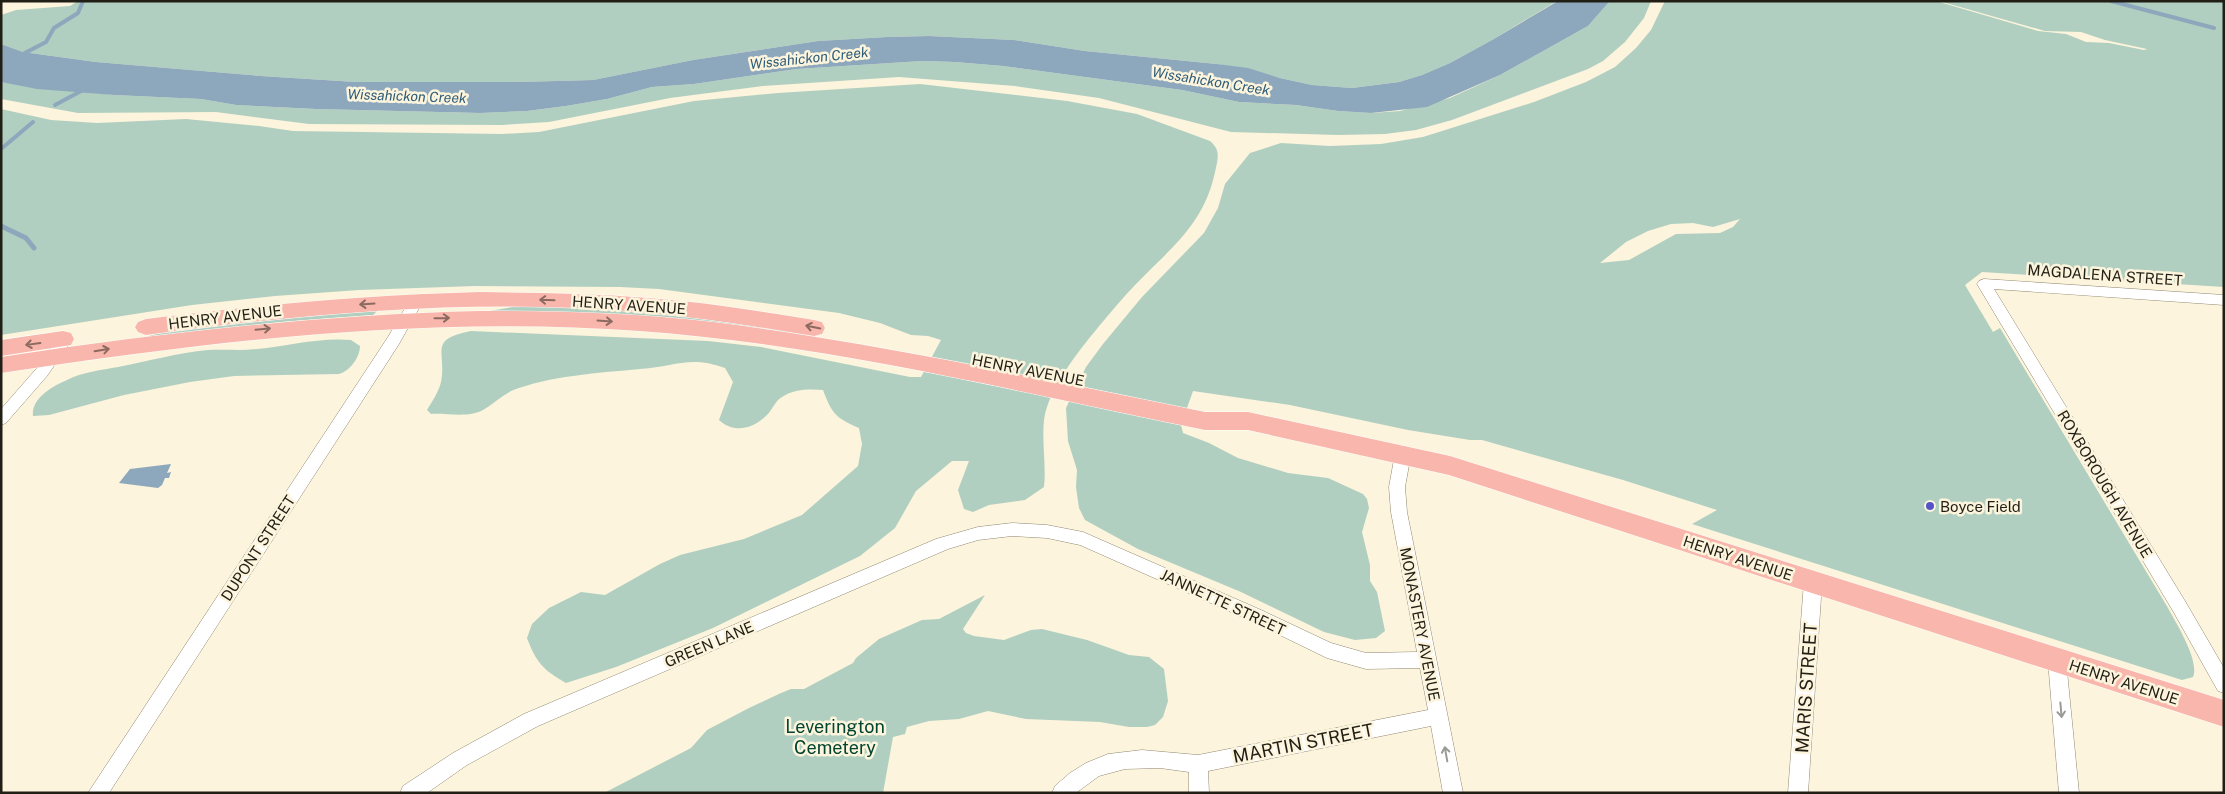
<svg xmlns="http://www.w3.org/2000/svg" width="2225" height="794" font-family="'Public Sans',sans-serif">
  <style>
    .green { fill: #b0cfc0; fill-rule: evenodd }
    .water { fill: #8da8bc }
    .lines { fill: none; stroke-linecap: round; stroke-linejoin: round }
    .stream-far1 { stroke: #8da8bc; stroke-width: 4 }
    .stream { stroke: #8da8bc; stroke-width: 5 }
    .minor-casing { stroke: #908873; stroke-width: 1 }
    .primary-casing { stroke: #fff; stroke-width: 1 }
    .minor { fill: #fff; fill-rule: evenodd }
    .primary { fill: #f8b6ac; fill-rule: evenodd }
    .oneway { stroke: #8c6a60 }
    .oneway2 { stroke: #9b9a96 }
    .poi-dot { fill: #5353ca; stroke: #fcf4dc; stroke-width: 2 }
    .labels { text-anchor: middle; dominant-baseline: central; stroke-width: 5; stroke-linejoin: round; paint-order: stroke }
    .far-water-label { font-size: 14px; font-style: italic; fill: #2d5c7a; stroke: #fcf4dc }
    .street-label { font-size: 15px; fill: #211e15; stroke: #fcf4dc }
    .poi-label { font-size: 15px; fill: #211e15; stroke: #fcf4dc; text-anchor: start }
    .near-street-label { font-size: 18px; fill: #211e15; stroke: #fcf4dc }
    .near-park-label { font-size: 18px; fill: #01442f; stroke: #fcf4dc }
  </style>
  <rect width="100%" height="100%" fill="#fcf4dc"/>
  <!-- green -->
  <g class="green">
    <polygon points="78,1 1557,1 1492,40 1450,63 1422,75 1399,82 1352,88 1312,85 1217,64 1085,51 1014,40 929,36 887,37 818,41 693,60 593,80 519,82 356,82 261,76 96,62 23,52 1,44 1,15 16,10 70,6"/>
    <polygon points="1610,1 1651,1 1644,18 1625,42 1603,61 1588,69 1452,120 1416,130 1385,134 1338,135 1231,132 1099,98 1015,86 899,77 763,86 670,98 549,122 502,125 309,124 216,112 78,113 1,99 1,82 114,95 201,99 236,105 316,109 480,113 527,111 566,106 607,99 652,87 694,84 797,69 922,61 955,62 1003,66 1182,90 1239,102 1296,105 1338,111 1371,113 1400,111 1450,98 1500,75 1588,26"/>
    <path d="M 1665,1 L 1936,1 L 2038,31 L 2066,34 L 2086,42 L 2109,43 L 2144,50 L 2147,49 L 2105,40 L 2081,32 L 2045,31 L 1939,1 L 2224,1 L 2224,287 L 1982,272 L 1965,285 L 1993,332 L 2000,328 L 2168,608 C 2176,623 2200,661 2193,677 L 2182,680 L 1692,524 L 1717,510 L 1623,480 L 1482,440 L 1470,440 L 1408,430 L 1290,405 L 1193,391 L 1181,425 L 1183,433 L 1209,443 L 1238,458 L 1288,473 L 1328,478 L 1363,494 L 1367,499 L 1369,508 L 1362,532 L 1370,565 L 1370,581 L 1377,592 L 1385,631 L 1376,638 L 1355,640 L 1324,632 L 1241,592 L 1138,549 L 1085,520 L 1079,508 L 1076,487 L 1077,470 L 1068,441 L 1066,408 L 1086,367 L 1103,344 L 1142,297 L 1204,233 L 1218,208 L 1225,184 L 1250,153 L 1281,143 L 1330,146 L 1381,144 L 1423,137 L 1534,102 L 1586,82 L 1615,67 L 1636,48 L 1651,30 ZM 1740,219 L 1733,227 L 1720,233 L 1676,234 L 1629,260 L 1600,263 L 1626,242 L 1648,231 L 1671,224 L 1693,223 L 1713,227 Z"/>
    <path d="M 920,84 L 1067,101 L 1137,114 L 1210,141 C 1221,150 1218,159 1215,172 C 1204,224 1171,248 1136,284 C 1123,297 1112,311 1100,325 C 1081,348 1057,378 1047,407 C 1039,428 1047,463 1044,487 L 1025,500 L 989,505 L 973,512 L 964,509 L 958,490 L 969,461 L 952,461 L 916,491 L 895,528 L 860,556 L 713,628 L 616,667 L 566,683 C 543,670 536,662 527,638 L 532,624 L 549,608 L 581,592 L 605,595 L 660,564 L 680,555 L 744,539 L 802,515 L 858,466 L 862,444 L 859,428 C 836,418 832,414 823,390 C 809,389 794,389 782,397 C 775,401 772,410 767,415 C 753,429 734,434 719,420 L 733,382 L 725,368 C 689,355 675,367 640,369 C 599,373 558,375 519,388 C 505,392 495,403 483,410 C 469,418 447,413 431,414 L 427,410 C 432,402 439,391 441,382 C 447,351 427,340 471,331 L 708,341 L 761,347 L 910,377 L 921,377 L 941,340 L 928,336 L 911,335 L 880,323 L 839,313 L 659,289 L 620,287 L 475,286 L 359,290 L 275,296 L 192,305 L 1,335 L 1,109 L 51,120 L 97,123 L 186,119 L 259,126 L 293,131 L 502,134 L 539,132 L 694,101 L 778,93 Z"/>
    <polygon points="524,305 677,314 792,332 790,334 484,312"/>
    <polygon points="378,310 373,315 282,322 142,338 182,327 216,323"/>
    <path d="M 351,340 L 360,346 C 360,357 350,371 339,374 L 234,376 L 190,382 L 124,395 L 49,415 L 33,416 C 31,398 53,386 67,380 C 82,372 102,370 118,367 C 148,361 178,353 208,350 C 224,349 241,351 257,349 C 288,346 320,337 351,340 Z"/>
    <polygon points="985,595 963,629 966,633 974,636 1004,640 1031,630 1042,629 1087,640 1129,655 1149,657 1164,669 1168,701 1163,717 1155,725 1147,727 1129,727 1100,722 1026,719 988,711 959,719 929,721 907,727 905,734 893,737 883,793 604,793 691,748 707,730 749,708 781,693 791,689 804,689 853,663 856,658 879,639 922,620 939,619"/>
  </g>
  <!-- water -->
  <g class="water">
    <polygon points="1558,1 1610,1 1588,26 1500,75 1427,107 1371,113 1338,111 1296,105 1239,102 1182,90 1003,66 955,62 922,61 797,69 694,84 652,87 607,99 566,106 527,111 480,113 316,109 236,105 201,99 114,95 37,89 1,82 1,44 23,52 96,62 261,76 356,82 519,82 593,80 693,60 818,41 887,37 929,36 1014,40 1085,51 1217,64 1248,68 1280,78 1312,85 1352,88 1399,82 1422,75 1450,63 1492,40"/>
    <polygon points="171,464 167,473 171,472 169,478 165,478 162,485 158,488 119,483 130,469"/>
  </g>
  <g class="lines">
    <!-- stream-far1 -->
    <g class="stream-far1">
      <polyline points="2111,1 2214,28"/>
      <polyline points="21,55 46,42 54,28 78,13 83,1"/>
      <polyline points="55,105 83,90"/>
      <polyline points="1,149 33,122"/>
    </g>
    <!-- stream -->
    <polyline class="stream" points="1,226 26,238 34,248"/>
    <defs>
      <g id="minor">
        <polygon points="1984,279 2224,295 2224,305 1994,289 2185,601 2224,668 2224,693 2218,691 2173,611 1977,284 1979,281"/>
        <polygon points="416,296 421,298 423,301 399,344 109,793 88,793 388,337 411,298"/>
        <polygon points="65,334 70,335 72,339 47,376 6,423 1,425 1,409 37,368 60,335"/>
        <polygon points="1403,448 1409,450 1411,454 1405,487 1407,512 1463,793 1443,793 1431,726 1208,771 1209,793 1189,793 1189,772 1160,768 1125,769 1099,776 1076,793 1052,793 1055,786 1070,773 1086,763 1108,754 1142,750 1198,755 1428,710 1420,668 1366,669 1327,658 1249,620 1080,545 1047,538 1012,536 978,540 948,549 538,726 467,765 427,793 400,793 403,786 453,753 524,714 936,539 978,527 1012,523 1047,525 1083,532 1261,610 1331,643 1366,653 1417,652 1391,512 1389,487 1395,454 1397,450"/>
        <polygon points="1813,575 1819,577 1822,582 1808,793 1788,793 1804,582 1807,577"/>
        <polygon points="2057,653 2063,655 2066,661 2079,793 2059,793 2048,661 2051,655"/>
      </g>
      <g id="primary">
        <path d="M 480,292 C 536,293 592,293 648,298 C 704,302 759,311 814,320 L 822,322 L 825,328 L 822,334 L 814,336 C 759,327 704,318 649,313 C 481,297 312,313 146,335 L 138,332 L 135,327 L 138,322 L 146,319 C 257,305 368,295 480,292 Z"/>
        <path d="M 479,311 C 557,311 635,313 713,322 C 879,343 1042,379 1205,412 L 1248,412 L 1450,456 L 2224,700 L 2224,727 L 1449,475 L 1248,430 L 1205,430 C 1018,392 831,345 640,331 C 426,315 213,341 1,373 L 1,357 C 160,333 318,315 479,311 Z"/>
        <polygon points="63,331 71,333 74,339 71,345 1,356 1,340"/>
      </g>
    </defs>
    <!-- minor casing -->
    <use href="#minor" class="minor-casing"/>
    <!-- primary casing -->
    <use href="#primary" class="primary-casing"/>
    <!-- minor -->
    <use href="#minor" class="minor"/>
    <!-- primary -->
    <use href="#primary" class="primary"/>
  </g>
  <!-- one-way arrows -->
  <defs><path id="oneway-shaft" d="M-6 0H5M1.5-3L5.5 0L1.5 3" fill="none" stroke-width="1.6" stroke-linecap="round" stroke-linejoin="round" transform="scale(1.25)"/></defs>
  <g class="oneway">
    <use href="#oneway-shaft" transform="translate(547 300) rotate(-178)"/>
    <use href="#oneway-shaft" transform="translate(367 304) rotate(176)"/>
    <use href="#oneway-shaft" transform="translate(442 318) rotate(-1)"/>
    <use href="#oneway-shaft" transform="translate(605 321) rotate(4)"/>
    <use href="#oneway-shaft" transform="translate(813 327) rotate(-169)"/>
    <use href="#oneway-shaft" transform="translate(263 329) rotate(-5)"/>
    <use href="#oneway-shaft" transform="translate(33 344) rotate(172)"/>
    <use href="#oneway-shaft" transform="translate(102 350) rotate(-9)"/>
  </g>
  <g class="oneway2">
    <use href="#oneway-shaft" transform="translate(2061 710) rotate(85)"/>
    <use href="#oneway-shaft" transform="translate(1446 754) rotate(-100)"/>
  </g>
  <!-- markers -->
  <circle class="poi-dot" cx="1930" cy="506" r="5"/>
  <g class="labels">
    <!-- far-water labels -->
    <g class="far-water-label">
      <text transform="translate(809 58) rotate(-6)">Wissahickon Creek</text>
      <text transform="translate(1211 81) rotate(9)">Wissahickon Creek</text>
      <text transform="translate(407 96) rotate(2)">Wissahickon Creek</text>
    </g>
    <!-- street labels -->
    <g class="street-label">
      <text transform="translate(2105 275) rotate(4)">MAGDALENA STREET</text>
      <text transform="translate(629 305) rotate(4)">HENRY AVENUE</text>
      <text transform="translate(225 317) rotate(-7)">HENRY AVENUE</text>
      <text transform="translate(1028 370) rotate(11)">HENRY AVENUE</text>
      <text transform="translate(2105 484) rotate(59)">ROXBOROUGH AVENUE</text>
      <text transform="translate(258 548) rotate(-57)">DUPONT STREET</text>
      <text transform="translate(1738 558) rotate(18)">HENRY AVENUE</text>
      <text transform="translate(1223 602) rotate(25)">JANNETTE STREET</text>
      <text transform="translate(1420 624) rotate(79)">MONASTERY AVENUE</text>
      <text transform="translate(709 644) rotate(-23)">GREEN LANE</text>
      <text transform="translate(2124 682) rotate(18)">HENRY AVENUE</text>
    </g>
    <!-- poi labels -->
    <g class="poi-label">
      <text x="1940" y="506">Boyce Field</text>
    </g>
    <!-- near-street labels -->
    <g class="near-street-label">
      <text transform="translate(1806 688) rotate(-86)">MARIS STREET</text>
      <text transform="translate(1303 743) rotate(-11)">MARTIN STREET</text>
    </g>
    <!-- near-park labels -->
    <g class="near-park-label">
      <text x="835" y="726">Leverington<tspan x="835" dy="21">Cemetery</tspan></text>
    </g>
  </g>
  <!-- border -->
  <rect width="2225" height="794" fill="none" stroke="#211e15" stroke-width="5"/>
</svg>
